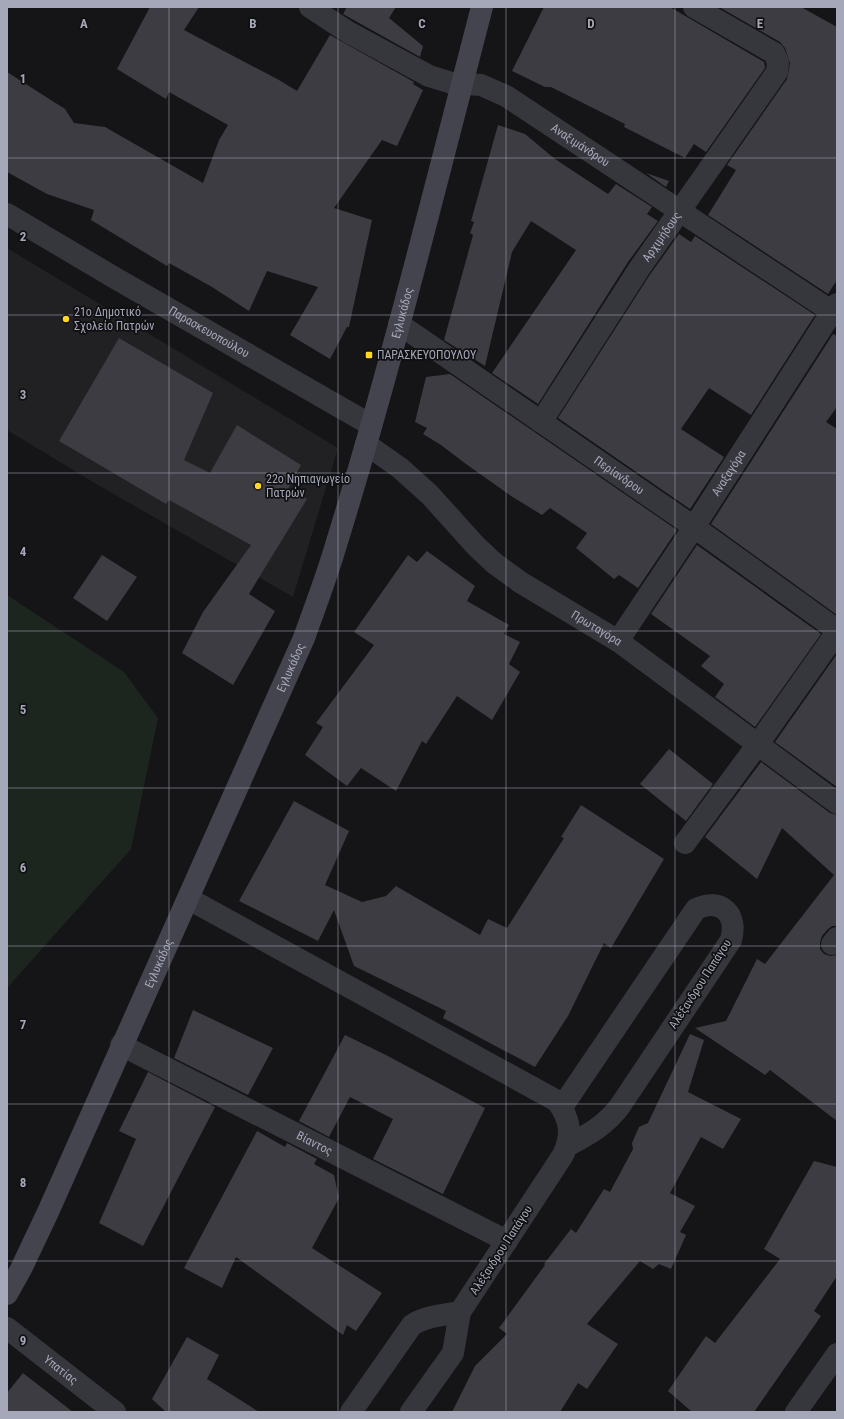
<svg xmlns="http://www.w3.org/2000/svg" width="844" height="1419" font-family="'Roboto Condensed',sans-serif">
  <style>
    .built { fill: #212124 }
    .green { fill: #1c261f }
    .building { fill: #3c3c42 }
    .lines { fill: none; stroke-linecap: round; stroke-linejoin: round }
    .street { stroke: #36363d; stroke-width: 22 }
    .secondary { stroke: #43444d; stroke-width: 22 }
    .grid { fill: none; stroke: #a5a8b9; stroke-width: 1; stroke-opacity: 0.55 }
    .poi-dot { fill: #ffd625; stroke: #101012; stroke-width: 1.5 }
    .labels { text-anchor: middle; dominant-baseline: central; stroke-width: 3.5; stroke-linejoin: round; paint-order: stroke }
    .street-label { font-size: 12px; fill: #a5a8b9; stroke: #101012 }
    .poi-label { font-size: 12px; fill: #a5a8b9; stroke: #101012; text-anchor: start }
    .grid-label { font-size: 13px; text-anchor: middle; font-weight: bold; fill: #a5a8b9; stroke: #101012; stroke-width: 3.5; stroke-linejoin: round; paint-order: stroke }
  </style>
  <rect width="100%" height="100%" fill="#151517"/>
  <!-- built -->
  <polygon class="built" points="7,248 338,448 293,597 98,485 7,430"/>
  <!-- green -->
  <polygon class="green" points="7,595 124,672 158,718 131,849 7,988"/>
  <!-- building -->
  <g class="building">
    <polygon points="150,7 199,7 184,30 279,80 297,91 330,35 414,82 413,84 423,90 397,146 382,140 334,208 372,220 349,327 347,327 330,359 290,335 318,287 267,271 249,311 212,287 169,263 167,266 91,220 94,210 47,194 7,172 7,72 65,109 74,123 105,127 203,183 219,140 228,125 169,92 166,99 117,69"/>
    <polygon points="347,7 396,7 389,18 423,46 420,57 343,14"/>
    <polygon points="544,7 670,7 764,62 765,68 706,152 694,144 685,158 624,127 625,124 551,87 545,87 512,71"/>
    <polygon points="719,7 801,7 837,27 837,280 828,294 708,215 736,170 727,165 787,79 790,63 785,48 780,42"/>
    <polygon points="498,125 525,134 555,159 608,194 616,184 652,207 647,214 658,221 628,262 538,404 492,373 576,250 531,221 512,252 485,366 444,340 473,235 470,233 474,222 471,221"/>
    <polygon points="646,173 669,181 666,187"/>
    <polygon points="679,234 691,242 695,236 815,315 751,415 709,388 681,429 724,457 690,509 558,418 649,276"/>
    <polygon points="833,334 837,336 837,407 826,422 837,429 837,615 711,524"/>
    <polygon points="119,338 213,393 184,460 210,473 237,425 301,465 288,489 307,499 249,594 275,611 233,685 182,653 203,612 251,545 169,500 166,504 59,441"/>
    <polygon points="450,374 677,530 638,588 619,575 614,579 576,548 587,533 550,508 542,515 511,496 466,464 441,445 423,434 427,428 415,422 426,377"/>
    <polygon points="697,545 821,634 755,727 715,697 724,684 701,666 710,656 651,614"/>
    <polygon points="427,551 475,586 467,601 509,625 504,634 520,642 509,664 520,672 492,720 457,696 426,744 422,741 396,791 361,768 347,786 305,755 323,727 316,723 374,645 354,632 408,555 417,562"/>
    <polygon points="102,555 137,577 107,621 73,598"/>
    <polygon points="837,654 837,787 775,742"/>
    <polygon points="669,749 713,784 686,821 640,784"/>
    <polygon points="761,762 830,813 837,815 837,926 832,926 827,930 822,936 820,942 820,949 824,954 830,956 837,955 837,1121 770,1070 765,1075 695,1028 726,1021 757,959 765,964 834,875 782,828 757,879 705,837"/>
    <polygon points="294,801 349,831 325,885 362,902 386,896 396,886 480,935 488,919 507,928 564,838 561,837 581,805 664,859 611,948 604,943 568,1016 535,1067 443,1018 446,1011 354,966 334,910 318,941 239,901"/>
    <polygon points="193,1010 273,1048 248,1095 174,1058"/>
    <polygon points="690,1034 704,1040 688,1092 741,1119 723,1149 701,1137 670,1193 695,1206 680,1232 686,1235 671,1269 659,1264 653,1269 640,1261 587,1324 618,1344 587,1389 578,1383 560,1412 452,1412 475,1366 507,1334 499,1328 545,1265 544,1264 571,1229 576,1233 604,1189 610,1192 633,1149 632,1143 639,1127 648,1123"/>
    <polygon points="345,1035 386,1055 485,1108 443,1194 373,1159 393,1119 350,1097 329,1137 299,1121"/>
    <polygon points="148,1072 215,1107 143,1246 99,1223 136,1139 119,1131"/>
    <polygon points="257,1131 285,1147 287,1143 317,1159 314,1164 334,1175 339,1198 312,1248 382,1293 356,1331 347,1325 343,1335 236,1257 222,1288 184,1268"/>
    <polygon points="814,1161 837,1167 837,1276 814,1311 821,1316 754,1412 692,1412 668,1391 706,1336 715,1343 780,1259 764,1249"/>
    <polygon points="187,1337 219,1355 207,1379 259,1412 166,1412 152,1399"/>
    <polygon points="23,1373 73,1412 7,1412 7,1393"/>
  </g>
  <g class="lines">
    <!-- street -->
    <g class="street">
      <path id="s1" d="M 310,7 L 348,32 L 429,76 L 452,83 L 481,85 L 506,96 L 837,315"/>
      <path id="s2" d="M 7,214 L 115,278 L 371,425"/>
      <path id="s3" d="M 399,324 L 694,527 L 837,630"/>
      <path id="s4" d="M 541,422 L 639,269 L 777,72 L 778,62 L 774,53 L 694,7"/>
      <path id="s5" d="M 366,444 L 400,468 L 430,495 L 475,545 L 494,563 L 520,582 L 618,641 L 837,803"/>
      <path id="s6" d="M 618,641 L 694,527 L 837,304"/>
      <polyline points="685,843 758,744 837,632"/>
      <path d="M 189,899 L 557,1101 C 570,1119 573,1134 563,1155 L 460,1312 L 453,1353 L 411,1412"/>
      <polyline points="832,944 837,938"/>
      <path id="s7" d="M 121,1045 L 507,1241"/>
      <path d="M 562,1107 L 696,909 C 722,897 738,915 731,940 L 620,1106 C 606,1125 588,1135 567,1146"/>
      <path id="s8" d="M 7,1328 L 115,1412"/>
      <path d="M 351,1412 L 412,1325 C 425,1316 445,1315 460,1312"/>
      <polyline points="796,1412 837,1354"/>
    </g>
    <!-- secondary -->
    <path class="secondary" id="s9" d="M 7,1294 L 21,1269 L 48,1212 L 304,638 C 315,607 327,576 336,545 C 391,367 435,187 482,7"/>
  </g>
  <!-- grid -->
  <path class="grid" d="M 169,7 L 169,1412M 338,7 L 338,1412M 506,7 L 506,1412M 675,7 L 675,1412M 7,158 L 837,158M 7,315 L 837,315M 7,473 L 837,473M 7,631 L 837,631M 7,788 L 837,788M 7,946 L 837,946M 7,1104 L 837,1104M 7,1261 L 837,1261"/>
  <!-- markers -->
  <g class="poi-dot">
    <circle cx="66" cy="319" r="4"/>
    <rect x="365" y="351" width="8" height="8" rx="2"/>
    <circle cx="258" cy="486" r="4"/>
  </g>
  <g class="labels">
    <!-- street labels -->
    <g class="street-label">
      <text stroke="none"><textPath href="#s1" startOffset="307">Αναξιμάνδρου</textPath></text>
      <text stroke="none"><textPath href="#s4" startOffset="221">Αρχιμήδους</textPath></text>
      <text stroke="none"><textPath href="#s9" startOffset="1060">Εγλυκάδος</textPath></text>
      <text stroke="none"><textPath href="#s2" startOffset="234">Παρασκευοπούλου</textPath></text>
      <text stroke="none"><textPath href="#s6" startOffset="201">Αναξαγόρα</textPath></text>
      <text stroke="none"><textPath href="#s3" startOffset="267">Περίανδρου</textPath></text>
      <text stroke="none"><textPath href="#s5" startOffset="297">Πρωταγόρα</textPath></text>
      <text stroke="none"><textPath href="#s9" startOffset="688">Εγλυκάδος</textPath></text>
      <text stroke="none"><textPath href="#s9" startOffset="364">Εγλυκάδος</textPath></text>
      <text transform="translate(700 984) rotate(-57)">Αλέξανδρου Παπάγου</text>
      <text stroke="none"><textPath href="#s7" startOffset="217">Βίαντος</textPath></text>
      <text transform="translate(501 1250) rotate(-57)">Αλέξανδρου Παπάγου</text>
      <text stroke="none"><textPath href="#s8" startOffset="68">Υπατίας</textPath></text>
    </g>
    <!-- poi labels -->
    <g class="poi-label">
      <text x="74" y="312">21ο Δημοτικό<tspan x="74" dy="14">Σχολείο Πατρών</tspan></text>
      <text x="377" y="355">ΠΑΡΑΣΚΕΥΟΠΟΥΛΟΥ</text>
      <text x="266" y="479">22ο Νηπιαγωγείο<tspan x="266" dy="14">Πατρών</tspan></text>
    </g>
  </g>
  <g class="grid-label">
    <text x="84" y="28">A</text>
    <text x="253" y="28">B</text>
    <text x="422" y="28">C</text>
    <text x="591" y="28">D</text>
    <text x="760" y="28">E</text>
    <text x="23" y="83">1</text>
    <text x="23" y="241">2</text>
    <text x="23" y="399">3</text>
    <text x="23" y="556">4</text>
    <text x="23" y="714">5</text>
    <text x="23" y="872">6</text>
    <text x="23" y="1029">7</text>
    <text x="23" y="1187">8</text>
    <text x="23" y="1345">9</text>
  </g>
  <!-- border -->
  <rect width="844" height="1419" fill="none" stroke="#a5a8b9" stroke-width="16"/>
</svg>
